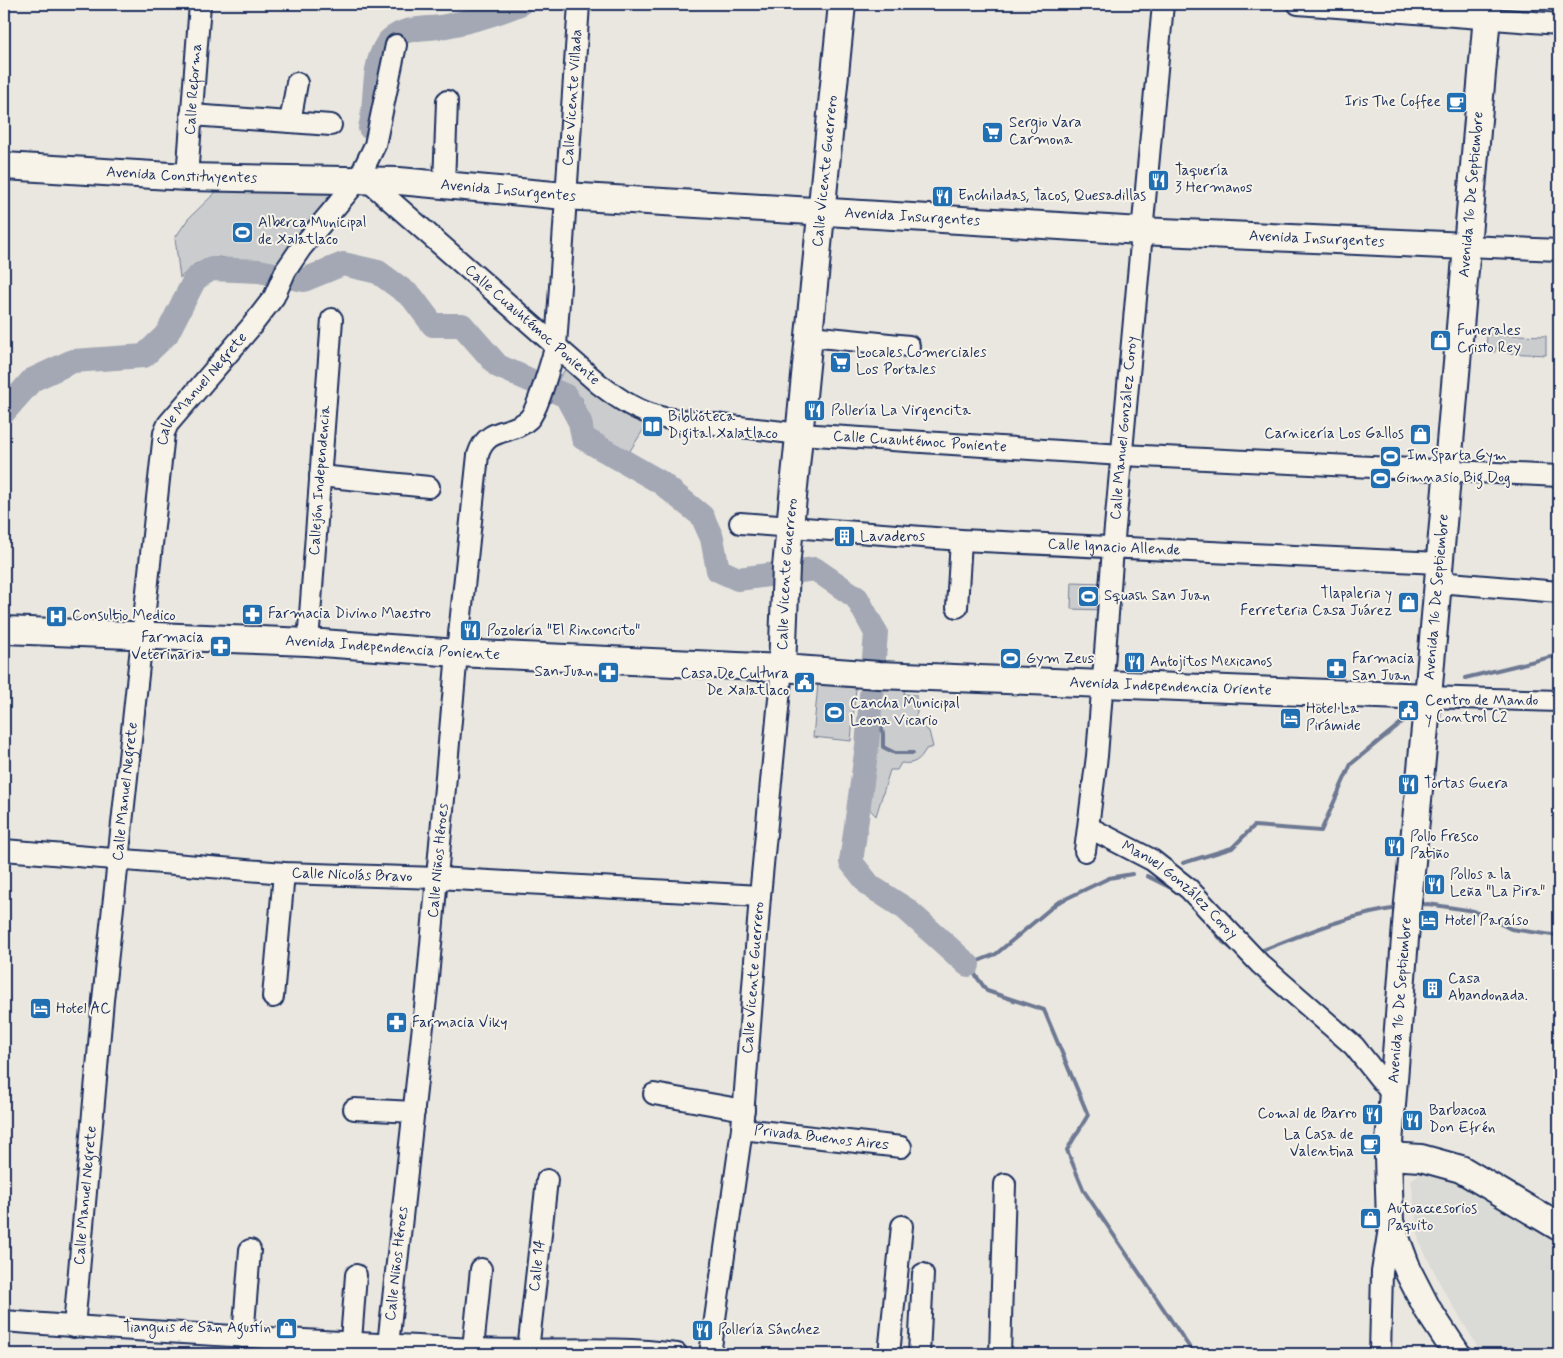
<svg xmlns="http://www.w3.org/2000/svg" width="1563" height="1358" font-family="Mynerve,sans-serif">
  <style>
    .built { fill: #dadad6 }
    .green { fill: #cbcccd; stroke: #737e96 }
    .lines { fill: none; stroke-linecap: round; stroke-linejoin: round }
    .stream { stroke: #6d7892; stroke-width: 4 }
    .river { stroke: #a3a8b4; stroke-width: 24 }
    .minor-casing { stroke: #1b2f5e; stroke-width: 24 }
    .major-casing { stroke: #1b2f5e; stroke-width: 30 }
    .minor { stroke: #f7f3e8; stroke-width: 20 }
    .major { stroke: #f7f3e8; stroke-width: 26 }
    .labels { text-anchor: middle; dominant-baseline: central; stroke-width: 4; stroke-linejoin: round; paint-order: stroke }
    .street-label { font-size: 15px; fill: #1b2f5e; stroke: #f7f3e8 }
    .poi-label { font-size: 15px; fill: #1b2f5e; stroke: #f7f3e8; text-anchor: start }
  </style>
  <rect width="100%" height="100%" fill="#eae7e0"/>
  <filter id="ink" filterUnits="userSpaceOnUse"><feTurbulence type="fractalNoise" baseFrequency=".02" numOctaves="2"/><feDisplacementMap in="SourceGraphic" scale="10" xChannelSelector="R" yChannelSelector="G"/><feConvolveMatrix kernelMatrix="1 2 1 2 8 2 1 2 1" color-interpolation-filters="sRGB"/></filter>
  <g filter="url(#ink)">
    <!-- built -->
    <polygon class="built" points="1433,1163 1559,1229 1559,1354 1482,1354 1444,1291 1419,1241 1411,1180"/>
    <!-- green -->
    <g class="green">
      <polygon points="218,190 341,194 275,267 219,257 195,264 180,278 175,238 188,219"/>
      <polygon points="1487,334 1546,336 1546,355 1507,353 1506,348 1495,348 1495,352 1486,352"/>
      <polygon points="566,368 603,397 647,424 628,454 599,443 584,427 582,398 556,383"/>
      <polygon points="1072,582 1104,583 1103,610 1071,609"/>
      <path d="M 875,678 L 907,679 L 904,694 L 916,695 L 917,713 L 913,721 L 929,731 L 933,747 L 926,749 C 920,760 914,765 901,763 L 897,770 L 890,770 L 876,816 L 863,802 L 868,786 L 866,779 Z"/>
      <polygon points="818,684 856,688 851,741 813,737"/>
    </g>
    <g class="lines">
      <!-- stream -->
      <g class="stream">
        <polyline points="1465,678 1559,655"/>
        <polyline points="871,695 880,704"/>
        <polyline points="880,721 883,734 883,747 895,753 913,753"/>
        <polyline points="1183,863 1232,848 1254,826 1321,831 1351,764 1412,714"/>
        <polyline points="1132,874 1109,878 1057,903 996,954 968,965 987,991 1044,1010 1088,1115 1067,1150 1084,1191 1194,1354"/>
        <polyline points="1147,876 1173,889"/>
        <polyline points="1418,905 1428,904 1474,911 1511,929 1559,936"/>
        <polyline points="1206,921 1223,942 1236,952"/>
        <path d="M 1258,952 C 1304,934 1350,914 1399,908"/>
      </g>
      <!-- river -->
      <g class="river">
        <path d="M 370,128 C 377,102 371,69 386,45 C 389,39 398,34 404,32 C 418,27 432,29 446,26 C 472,21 496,14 520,4"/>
        <polyline points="4,412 32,380 73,361 144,356 167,334 195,279 211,269 259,271 304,280 343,264 378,272 412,297 433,325 462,325 498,366 566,396 580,422 583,438 660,482 702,516 712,538 718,570 738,579 815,569 857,598 876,633 867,746 851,862 870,886 906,909 968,965"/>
      </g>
      <defs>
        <g id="minor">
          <polyline points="1298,4 1559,24"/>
          <polyline points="191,115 331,125"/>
          <polyline points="290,122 297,83"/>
          <path id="s1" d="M 187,177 L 200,4"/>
          <path id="s2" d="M 367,180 L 599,384 C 620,400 638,412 664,418 L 800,434 L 1122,455 L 1559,476"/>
          <polyline points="444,185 447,101"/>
          <polyline points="1466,246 1559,250"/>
          <polyline points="810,336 909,346"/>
          <polyline points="320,476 429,487"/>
          <path id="s3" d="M 740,523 L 961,540 L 1438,563"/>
          <polyline points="1437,582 1559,592"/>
          <polyline points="957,607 961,540"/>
          <path id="s4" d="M 308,642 L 332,319"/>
          <polyline points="1428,697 1559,701"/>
          <path id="s5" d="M 1090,828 L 1152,860 L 1189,889 L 1260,964 L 1354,1046 L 1392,1094"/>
          <path id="s6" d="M 4,850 L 284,873 L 437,878 L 760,896"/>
          <path id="s7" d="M 1085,851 L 1097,756 L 1113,549 L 1163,4"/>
          <polyline points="273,997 284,873"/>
          <polyline points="654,1094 744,1110"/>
          <polyline points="354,1109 414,1112"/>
          <path id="s8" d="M 742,1129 L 901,1147"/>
          <path d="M 4,1321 C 160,1333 316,1341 473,1349 C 541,1352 610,1345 677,1354"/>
          <path id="s9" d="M 74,1327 L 103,1000 L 164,433 L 168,424 L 250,328 L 274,297 L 286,270 L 301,248 L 358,180 L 375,145 L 396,45"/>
          <polyline points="243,1337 250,1250"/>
          <polyline points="351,1341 356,1275"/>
          <polyline points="473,1349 481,1269"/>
          <path id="s10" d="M 528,1351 L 547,1180"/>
          <path id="s11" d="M 387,1354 L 427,989 L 457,653 L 478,455 C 487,425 512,436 529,419 C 539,408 550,363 556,346 L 579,4"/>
          <path id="s12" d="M 710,1354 L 742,1129 L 760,896 L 782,668"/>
          <polyline points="889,1354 902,1226"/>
          <polyline points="919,1354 923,1274"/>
          <polyline points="1000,1354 1005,1184"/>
          <polyline points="1380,1354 1382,1272 1390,1222"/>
        </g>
        <g id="major">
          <path id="s13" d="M 4,166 L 187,177 L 399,181 L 565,196 L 1141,231 L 1466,246"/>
          <path id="s14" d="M 4,630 L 308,642 L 457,653 L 782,668 L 879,675 L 1428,697"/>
          <path id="s15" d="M 782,668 L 786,567 L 842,4"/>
          <polyline points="1388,1156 1421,1158 1461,1169 1559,1227"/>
          <path id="s16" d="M 1457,1354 L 1428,1310 L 1409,1273 L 1390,1222 L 1388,1156 L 1407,913 L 1428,697 L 1488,4"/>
        </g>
      </defs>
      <!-- minor casing -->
      <use href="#minor" class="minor-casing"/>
      <!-- major casing -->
      <use href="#major" class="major-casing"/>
      <!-- minor -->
      <use href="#minor" class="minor"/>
      <!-- major -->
      <use href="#major" class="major"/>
    </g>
  </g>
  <!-- icons -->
  <defs>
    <symbol id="cafe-square" viewBox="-11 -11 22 22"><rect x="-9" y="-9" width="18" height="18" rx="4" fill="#1f6fb2" stroke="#f7f3e8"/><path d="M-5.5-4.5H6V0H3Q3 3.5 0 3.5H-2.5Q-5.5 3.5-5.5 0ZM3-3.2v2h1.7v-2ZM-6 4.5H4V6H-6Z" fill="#fff"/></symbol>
    <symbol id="supermarket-square" viewBox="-11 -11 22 22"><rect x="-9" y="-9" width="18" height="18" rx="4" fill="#1f6fb2" stroke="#f7f3e8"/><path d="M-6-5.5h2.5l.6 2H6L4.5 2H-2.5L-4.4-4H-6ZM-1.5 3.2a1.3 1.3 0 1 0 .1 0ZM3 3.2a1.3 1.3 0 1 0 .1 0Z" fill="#fff"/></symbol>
    <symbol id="restaurant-square" viewBox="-11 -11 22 22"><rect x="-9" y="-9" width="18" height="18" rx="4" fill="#1f6fb2" stroke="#f7f3e8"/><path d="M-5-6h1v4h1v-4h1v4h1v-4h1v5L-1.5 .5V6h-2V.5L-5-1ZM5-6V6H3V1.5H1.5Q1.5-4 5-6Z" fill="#fff"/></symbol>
    <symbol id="stadium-square" viewBox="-11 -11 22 22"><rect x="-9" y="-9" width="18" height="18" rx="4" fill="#1f6fb2" stroke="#f7f3e8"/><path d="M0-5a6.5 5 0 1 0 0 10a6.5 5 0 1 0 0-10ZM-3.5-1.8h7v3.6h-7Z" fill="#fff"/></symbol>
    <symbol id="shop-square" viewBox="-11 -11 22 22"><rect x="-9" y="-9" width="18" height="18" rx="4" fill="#1f6fb2" stroke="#f7f3e8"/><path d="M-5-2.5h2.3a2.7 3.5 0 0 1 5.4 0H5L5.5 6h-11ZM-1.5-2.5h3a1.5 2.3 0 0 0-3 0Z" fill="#fff"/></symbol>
    <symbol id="library-square" viewBox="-11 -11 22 22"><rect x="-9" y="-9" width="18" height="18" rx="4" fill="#1f6fb2" stroke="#f7f3e8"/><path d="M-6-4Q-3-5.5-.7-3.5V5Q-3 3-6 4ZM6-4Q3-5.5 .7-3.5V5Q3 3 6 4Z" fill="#fff"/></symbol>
    <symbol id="building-square" viewBox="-11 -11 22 22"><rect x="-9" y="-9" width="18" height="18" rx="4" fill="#1f6fb2" stroke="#f7f3e8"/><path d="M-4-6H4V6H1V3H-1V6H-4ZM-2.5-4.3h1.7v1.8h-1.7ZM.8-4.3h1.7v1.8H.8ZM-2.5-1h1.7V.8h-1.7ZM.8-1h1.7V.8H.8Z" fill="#fff"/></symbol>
    <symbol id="pharmacy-square" viewBox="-11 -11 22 22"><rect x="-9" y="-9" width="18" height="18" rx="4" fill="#1f6fb2" stroke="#f7f3e8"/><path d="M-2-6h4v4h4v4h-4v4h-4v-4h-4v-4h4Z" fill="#fff"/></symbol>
    <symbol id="hospital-square" viewBox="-11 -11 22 22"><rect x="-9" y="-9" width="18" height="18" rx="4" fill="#1f6fb2" stroke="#f7f3e8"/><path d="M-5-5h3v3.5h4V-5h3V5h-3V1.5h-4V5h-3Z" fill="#fff"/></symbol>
    <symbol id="civic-square" viewBox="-11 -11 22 22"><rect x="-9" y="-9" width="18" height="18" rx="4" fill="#1f6fb2" stroke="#f7f3e8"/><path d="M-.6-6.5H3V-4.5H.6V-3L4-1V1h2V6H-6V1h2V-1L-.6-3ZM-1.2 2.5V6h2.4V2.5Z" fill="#fff"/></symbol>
    <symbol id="hotel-square" viewBox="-11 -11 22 22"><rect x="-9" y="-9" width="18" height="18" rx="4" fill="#1f6fb2" stroke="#f7f3e8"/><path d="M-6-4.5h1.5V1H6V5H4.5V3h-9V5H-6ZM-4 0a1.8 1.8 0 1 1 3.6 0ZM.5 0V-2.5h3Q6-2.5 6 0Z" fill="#fff"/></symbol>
  </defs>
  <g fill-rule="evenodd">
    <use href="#cafe-square" x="1444" y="90" width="25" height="25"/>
    <use href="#supermarket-square" x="980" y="120" width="25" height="25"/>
    <use href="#restaurant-square" x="1146" y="168" width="25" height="25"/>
    <use href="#restaurant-square" x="930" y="184" width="25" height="25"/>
    <use href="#stadium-square" x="230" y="220" width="25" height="25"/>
    <use href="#shop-square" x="1428" y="328" width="25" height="25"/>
    <use href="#supermarket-square" x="828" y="350" width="25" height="25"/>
    <use href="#restaurant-square" x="802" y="398" width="25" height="25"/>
    <use href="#library-square" x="640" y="414" width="25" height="25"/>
    <use href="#shop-square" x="1408" y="422" width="25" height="25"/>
    <use href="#stadium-square" x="1378" y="444" width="25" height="25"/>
    <use href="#stadium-square" x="1368" y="466" width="25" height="25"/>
    <use href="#building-square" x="832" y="524" width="25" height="25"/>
    <use href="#stadium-square" x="1076" y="584" width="25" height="25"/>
    <use href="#shop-square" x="1396" y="590" width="25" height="25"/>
    <use href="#pharmacy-square" x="240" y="602" width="25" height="25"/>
    <use href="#hospital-square" x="44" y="604" width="25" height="25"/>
    <use href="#restaurant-square" x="458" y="618" width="25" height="25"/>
    <use href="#pharmacy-square" x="208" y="634" width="25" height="25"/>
    <use href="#stadium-square" x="998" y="646" width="25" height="25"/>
    <use href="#restaurant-square" x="1122" y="650" width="25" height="25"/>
    <use href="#pharmacy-square" x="1324" y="656" width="25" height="25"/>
    <use href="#pharmacy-square" x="596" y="660" width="25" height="25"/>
    <use href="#civic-square" x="792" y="670" width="25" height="25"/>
    <use href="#civic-square" x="1396" y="698" width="25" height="25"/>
    <use href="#stadium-square" x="822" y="700" width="25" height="25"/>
    <use href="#hotel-square" x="1278" y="706" width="25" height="25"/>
    <use href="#restaurant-square" x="1396" y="772" width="25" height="25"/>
    <use href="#restaurant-square" x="1382" y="834" width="25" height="25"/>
    <use href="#restaurant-square" x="1422" y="872" width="25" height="25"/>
    <use href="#hotel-square" x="1416" y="908" width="25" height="25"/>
    <use href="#building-square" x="1420" y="976" width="25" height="25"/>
    <use href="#hotel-square" x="28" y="996" width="25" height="25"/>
    <use href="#pharmacy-square" x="384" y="1010" width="25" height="25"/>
    <use href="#restaurant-square" x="1360" y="1102" width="25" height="25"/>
    <use href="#restaurant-square" x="1400" y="1108" width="25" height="25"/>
    <use href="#cafe-square" x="1358" y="1132" width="25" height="25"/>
    <use href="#shop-square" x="1358" y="1206" width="25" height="25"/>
    <use href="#shop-square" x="274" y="1316" width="25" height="25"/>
    <use href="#restaurant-square" x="690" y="1318" width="25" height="25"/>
  </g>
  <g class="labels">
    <!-- street labels -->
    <g class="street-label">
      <text stroke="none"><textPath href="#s1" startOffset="88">Calle Reforma</textPath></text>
      <text stroke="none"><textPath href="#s11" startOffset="1296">Calle Vicente Villada</textPath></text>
      <text stroke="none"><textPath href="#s15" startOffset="499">Calle Vicente Guerrero</textPath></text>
      <text stroke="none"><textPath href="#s13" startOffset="178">Avenida Constituyentes</textPath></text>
      <text stroke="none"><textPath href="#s13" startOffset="505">Avenida Insurgentes</textPath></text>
      <text stroke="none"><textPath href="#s16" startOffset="1180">Avenida 16 De Septiembre</textPath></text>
      <text stroke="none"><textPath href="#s13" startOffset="910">Avenida Insurgentes</textPath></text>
      <text stroke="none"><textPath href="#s13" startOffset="1315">Avenida Insurgentes</textPath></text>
      <text stroke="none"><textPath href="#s2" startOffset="220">Calle Cuauhtémoc Poniente</textPath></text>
      <text stroke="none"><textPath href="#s9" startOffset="956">Calle Manuel Negrete</textPath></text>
      <text stroke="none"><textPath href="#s7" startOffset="425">Calle Manuel González Coroy</textPath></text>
      <text stroke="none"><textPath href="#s2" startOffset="640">Calle Cuauhtémoc Poniente</textPath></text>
      <text stroke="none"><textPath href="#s4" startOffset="162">Callejón Independencia</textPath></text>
      <text stroke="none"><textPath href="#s3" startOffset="375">Calle Ignacio Allende</textPath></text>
      <text stroke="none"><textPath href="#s15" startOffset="94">Calle Vicente Guerrero</textPath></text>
      <text stroke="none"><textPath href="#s16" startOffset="776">Avenida 16 De Septiembre</textPath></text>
      <text stroke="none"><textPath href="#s14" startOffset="389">Avenida Independencia Poniente</textPath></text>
      <text stroke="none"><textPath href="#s14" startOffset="1168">Avenida Independencia Oriente</textPath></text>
      <text stroke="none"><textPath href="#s9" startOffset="538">Calle Manuel Negrete</textPath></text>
      <text stroke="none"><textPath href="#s11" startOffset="496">Calle Niños Héroes</textPath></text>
      <text stroke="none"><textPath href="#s6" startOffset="349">Calle Nicolás Bravo</textPath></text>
      <text stroke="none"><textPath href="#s5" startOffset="110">Manuel González Coroy</textPath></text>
      <text stroke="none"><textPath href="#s12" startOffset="379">Calle Vicente Guerrero</textPath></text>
      <text stroke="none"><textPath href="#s16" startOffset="371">Avenida 16 De Septiembre</textPath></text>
      <text stroke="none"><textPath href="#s8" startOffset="80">Privada Buenos Aires</textPath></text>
      <text stroke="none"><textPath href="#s9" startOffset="132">Calle Manuel Negrete</textPath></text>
      <text stroke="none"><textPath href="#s11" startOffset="91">Calle Niños Héroes</textPath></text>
      <text stroke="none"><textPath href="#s10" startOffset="86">Calle 14</textPath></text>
    </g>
    <!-- poi labels -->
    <g class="poi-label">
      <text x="1441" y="102" text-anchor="end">Iris The Coffee</text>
      <text x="1009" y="123">Sergio Vara<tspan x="1009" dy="17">Carmona</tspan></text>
      <text x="1175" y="171">Taquería<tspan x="1175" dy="17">3 Hermanos</tspan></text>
      <text x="958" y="196">Enchiladas, Tacos, Quesadillas</text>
      <text x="258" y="223">Alberca Municipal<tspan x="258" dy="17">de Xalatlaco</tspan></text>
      <text x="1457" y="331">Funerales<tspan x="1457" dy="17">Cristo Rey</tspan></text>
      <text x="856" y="353">Locales Comerciales<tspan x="856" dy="17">Los Portales</tspan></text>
      <text x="831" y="411">Pollería La Virgencita</text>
      <text x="668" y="417">Biblioteca<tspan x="668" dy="17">Digital Xalatlaco</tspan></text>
      <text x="1404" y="434" text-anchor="end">Carnicería Los Gallos</text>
      <text x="1407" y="456">Im Sparta Gym</text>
      <text x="1396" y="478">Gimnasio Big Dog</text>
      <text x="860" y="537">Lavaderos</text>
      <text x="1392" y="594" text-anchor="end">Tlapaleria y<tspan x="1392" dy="17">Ferreteria Casa Juárez</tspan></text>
      <text x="1104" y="596">Squash San Juan</text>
      <text x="268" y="614">Farmacia Divino Maestro</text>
      <text x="72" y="616">Consultio Medico</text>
      <text x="487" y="631">Pozolería "El Rinconcito"</text>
      <text x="204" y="638" text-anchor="end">Farmacia<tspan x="204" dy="17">Veterinaria</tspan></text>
      <text x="1026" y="659">Gym Zeus</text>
      <text x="1352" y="659">Farmacia<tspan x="1352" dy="17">San Juan</tspan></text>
      <text x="1150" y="662">Antojitos Mexicanos</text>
      <text x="593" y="672" text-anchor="end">San Juan</text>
      <text x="789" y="674" text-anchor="end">Casa De Cultura<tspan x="789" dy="17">De Xalatlaco</tspan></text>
      <text x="1425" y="701">Centro de Mando<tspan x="1425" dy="17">y Control C2</tspan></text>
      <text x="850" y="704">Cancha Municipal<tspan x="850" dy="17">Leona Vicario</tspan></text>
      <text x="1306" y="709">Hotel La<tspan x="1306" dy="17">Pirámide</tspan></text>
      <text x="1424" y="784">Tortas Guera</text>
      <text x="1410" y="837">Pollo Fresco<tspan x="1410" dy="17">Patiño</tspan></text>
      <text x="1450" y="875">Pollos a la<tspan x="1450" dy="17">Leña "La Pira"</tspan></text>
      <text x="1445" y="921">Hotel Paraíso</text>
      <text x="1448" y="979">Casa<tspan x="1448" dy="17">Abandonada.</tspan></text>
      <text x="56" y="1009">Hotel AC</text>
      <text x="412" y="1023">Farmacia Viky</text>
      <text x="1429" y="1111">Barbacoa<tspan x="1429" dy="17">Don Efrén</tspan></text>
      <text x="1357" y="1114" text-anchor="end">Comal de Barro</text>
      <text x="1354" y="1135" text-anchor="end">La Casa de<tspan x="1354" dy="17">Valentina</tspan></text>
      <text x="1387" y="1209">Autoaccesorios<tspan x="1387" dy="17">Paquito</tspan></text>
      <text x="271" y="1328" text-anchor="end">Tianguis de San Agustín</text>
      <text x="718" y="1330">Pollería Sánchez</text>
    </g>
  </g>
  <!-- margin -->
  <rect width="1563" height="1358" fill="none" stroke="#f7f3e8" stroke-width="20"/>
  <rect x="10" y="10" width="1543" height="1338" fill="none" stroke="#1b2f5e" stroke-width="2" filter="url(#ink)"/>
</svg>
